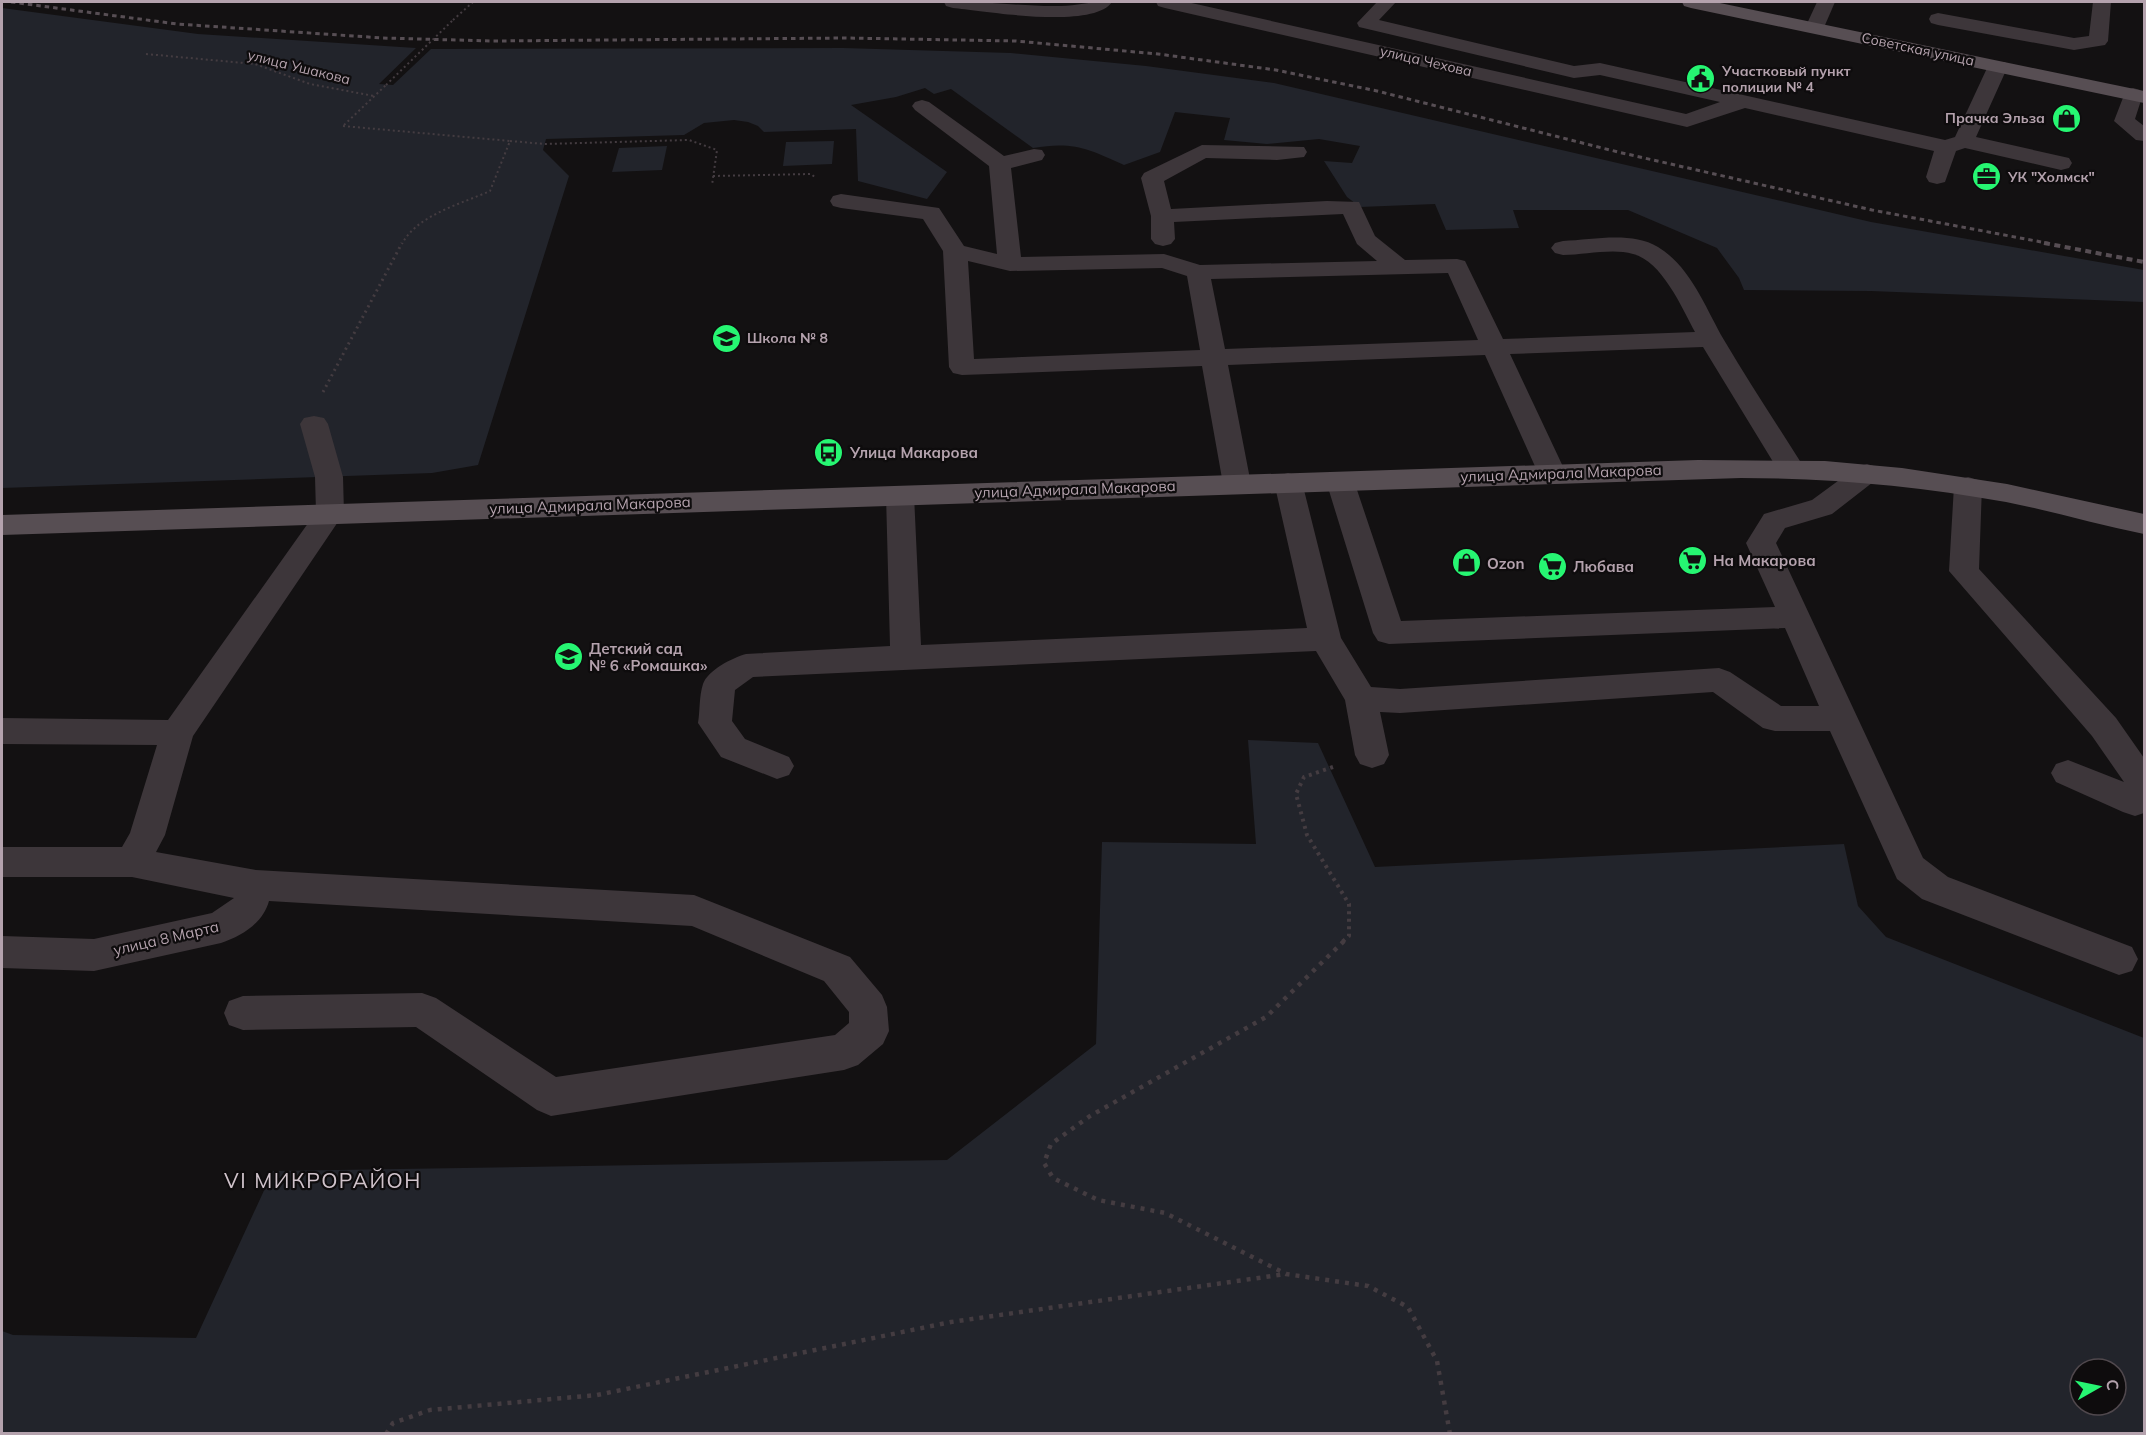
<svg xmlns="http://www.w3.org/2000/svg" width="2146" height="1435" font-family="Mulish,sans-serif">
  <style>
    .green { fill: #22242b; fill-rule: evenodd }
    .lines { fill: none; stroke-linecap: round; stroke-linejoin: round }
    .path-far3 { stroke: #443c41; stroke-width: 2; stroke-dasharray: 2 3; stroke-linecap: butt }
    .path-far2 { stroke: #443c41; stroke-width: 3; stroke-dasharray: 2 4; stroke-linecap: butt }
    .path-far1 { stroke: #443c41; stroke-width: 4; stroke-dasharray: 3 4.5; stroke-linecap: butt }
    .path { stroke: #443c41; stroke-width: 4.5; stroke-dasharray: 4 6; stroke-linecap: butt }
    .minor { fill: #3d363a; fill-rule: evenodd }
    .major { fill: #574e53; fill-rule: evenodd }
    .rail-far1 { stroke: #574e54; stroke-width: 3; stroke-dasharray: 4.5 4; stroke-linecap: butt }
    .rail { stroke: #574e54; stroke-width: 4; stroke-dasharray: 6 4.5; stroke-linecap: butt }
    .path-bridge { stroke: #443c41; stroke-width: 2; stroke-dasharray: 2 3; stroke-linecap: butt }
    .labels { text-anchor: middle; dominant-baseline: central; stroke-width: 4.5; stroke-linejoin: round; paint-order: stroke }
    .far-street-label { font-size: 14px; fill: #b4a2ad; stroke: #0e0c0d }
    .far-poi-label { font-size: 14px; font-weight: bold; fill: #b4a2ad; stroke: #0e0c0d; text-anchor: start }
    .poi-label { font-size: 15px; font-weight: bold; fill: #b4a2ad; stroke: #0e0c0d; text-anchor: start }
    .street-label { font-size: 15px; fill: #b4a2ad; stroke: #0e0c0d }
    .near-quarter-label { font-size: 21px; letter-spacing: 1.5px; fill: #d0c3cb; stroke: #0e0c0d }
  </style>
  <rect width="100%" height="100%" fill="#131112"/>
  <!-- green -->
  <g class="green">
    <path d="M 2,8 L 198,34 L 416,48 L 379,84 L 393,85 L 431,49 L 843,48 L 1011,53 L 1146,66 L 1274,83 L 1871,222 L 2144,270 L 2144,302 L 1871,291 L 1744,290 L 1739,278 L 1717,248 L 1628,210 L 1513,210 L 1519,228 L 1446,230 L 1435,204 L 1360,207 L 1347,197 L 1324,161 L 1352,163 L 1360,146 L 1319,139 L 1267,144 L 1224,140 L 1230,118 L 1175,112 L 1160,152 L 1124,165 C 1089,149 1073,141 1033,148 L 951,89 L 934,94 L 925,88 L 896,97 L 851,105 L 947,172 L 927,199 L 858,181 L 856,129 L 764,132 L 758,126 L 748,122 L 734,120 L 704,123 L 684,135 L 546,139 L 543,150 L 569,176 L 478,465 L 432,473 L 2,488 Z"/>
    <polygon points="834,141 832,164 783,166 786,142"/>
    <polygon points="667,146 662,170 612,172 619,148"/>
    <path d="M 1248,740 L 1318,743 L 1375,867 L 1844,844 L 1858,906 L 1886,937 L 2144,1038 L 2144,1433 L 2,1433 L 2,1331 L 13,1335 L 196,1338 L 273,1171 L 947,1160 L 1096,1044 L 1102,842 L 1256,844 ZM 2080,1369 L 2116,1369 L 2116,1405 L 2080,1405 Z"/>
  </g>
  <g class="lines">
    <!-- path-far3 -->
    <g class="path-far3">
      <polyline points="453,20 473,2"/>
      <polyline points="146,54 255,64 310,84 374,96"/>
      <polyline points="344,125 386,85"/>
      <path d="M 343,126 L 510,141 L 490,191 C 461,204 417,215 402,244"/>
      <polyline points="510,141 545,144 689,140 717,150 712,185"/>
      <polyline points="713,176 811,174 816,178"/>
    </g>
    <!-- path-far2 -->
    <polyline class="path-far2" points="323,392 402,243"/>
    <!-- path-far1 -->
    <polyline class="path-far1" points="1333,767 1304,777 1296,794 1307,835 1349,904 1349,936 1342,942"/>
    <!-- path -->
    <g class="path">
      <polyline points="1344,941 1266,1017 1090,1116 1051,1144 1044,1163 1053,1178 1098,1200 1165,1213 1286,1274 1368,1286 1408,1307 1437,1361 1450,1434"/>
      <polyline points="386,1434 393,1423 430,1410 597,1395 951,1322 1286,1274"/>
    </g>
    <!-- minor -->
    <g class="minor">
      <path d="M 944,2 C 983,0 1023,7 1061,6 C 1079,6 1095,0 1112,2 C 1093,30 985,11 953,8 L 946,6 Z"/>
      <polygon points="1156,2 1187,2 1686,114 1720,102 1600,75 1574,78 1359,27 1357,23 1377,2 1396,2 1379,20 1574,66 1600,63 1945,140 1955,137 1988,66 1991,62 2005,62 2008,66 1976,137 2069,158 2072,163 2069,168 2061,170 1965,148 1956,151 1945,182 1937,184 1929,182 1926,177 1934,151 1745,108 1687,127 1165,8 1158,6"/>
      <polygon points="1817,2 1835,2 1822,32 1808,32 1805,28"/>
      <polygon points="2093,2 2111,2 2108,41 2105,45 2074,50 1938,25 1931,23 1929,19 1931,15 1938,13 2074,38 2089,36"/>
      <polygon points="2133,88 2140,90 2143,94 2135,119 2144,126 2144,141 2136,140 2114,121 2126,90"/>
      <path d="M 922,100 L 929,102 L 1004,156 L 1034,149 L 1042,150 L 1045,155 L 1042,160 L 1011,168 L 1021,257 L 1164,254 L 1200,265 L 1377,261 L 1357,244 L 1343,214 L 1174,222 L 1175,239 L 1171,244 L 1163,246 L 1155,244 L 1151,239 L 1151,216 L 1141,178 L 1144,173 L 1202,145 L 1304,147 L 1307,152 L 1304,157 L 1277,160 L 1206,158 L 1164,181 L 1171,209 L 1327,201 L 1359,202 L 1375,236 L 1405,260 L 1457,259 L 1465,261 L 1503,339 L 1695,332 C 1682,308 1662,261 1633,254 C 1612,248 1585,255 1563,255 L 1555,253 L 1551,248 L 1555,243 L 1563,241 C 1593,240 1631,231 1658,247 C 1691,267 1706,309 1724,340 C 1750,384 1778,426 1805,469 L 1801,475 L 1791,478 L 1781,475 L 1703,347 L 1510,354 L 1566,473 L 1562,479 L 1552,482 L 1542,479 L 1538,473 L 1485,355 L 1228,365 L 1251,484 L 1247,490 L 1237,493 L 1227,490 L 1223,484 L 1202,366 L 962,375 L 953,373 L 949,367 L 943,251 L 923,219 L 841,208 L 833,206 L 830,201 L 833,196 L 841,194 L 939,208 L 964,246 L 997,254 L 989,166 L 915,110 L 912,106 L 915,102 ZM 968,261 L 1010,271 L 1162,268 L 1187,276 L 1200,350 L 974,359 ZM 1448,273 L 1478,340 L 1225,349 L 1211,279 Z"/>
      <path d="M 314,416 L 324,418 L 328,424 L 343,477 L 344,513 L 193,736 L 165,835 L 156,852 L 256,870 L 694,895 L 850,957 L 882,995 L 887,1007 L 889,1031 L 883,1044 L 858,1065 L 844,1070 L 551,1116 L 537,1110 L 416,1027 L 243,1030 L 229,1025 L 224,1013 L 229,1001 L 243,996 L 422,993 L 436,998 L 556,1077 L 835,1035 L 849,1023 L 849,1012 L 824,981 L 692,926 L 269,901 C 263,923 242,936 221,943 L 94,971 L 2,968 L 2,936 L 94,939 L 212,913 L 234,898 L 132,877 L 2,877 L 2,847 L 122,847 L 130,833 L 157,745 L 2,744 L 2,718 L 168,720 L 316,512 L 315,477 L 300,424 L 304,418 Z"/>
      <path d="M 1867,464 L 1877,467 L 1881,473 L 1877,479 L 1832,514 L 1785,528 L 1776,543 L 1923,858 L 1948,877 L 2132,947 L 2138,959 L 2132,971 L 2119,975 L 1922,899 L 1897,879 L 1830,731 L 1775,731 L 1763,728 L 1713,692 L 1400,713 L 1380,712 L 1389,755 L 1384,764 L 1372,768 L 1360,764 L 1355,755 L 1345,700 L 1316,651 L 753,677 L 735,690 L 732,721 L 745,739 L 789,757 L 794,766 L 789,775 L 777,779 L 721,757 L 698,723 C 700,711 699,696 703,684 C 708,670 732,658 746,654 L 890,646 L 886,495 L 890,488 L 900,486 L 910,488 L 914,495 L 921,645 L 1307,628 L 1274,482 L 1278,476 L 1288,473 L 1298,476 L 1302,482 L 1341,638 L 1371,687 L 1400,689 L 1719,668 L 1730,672 L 1781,706 L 1819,706 L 1785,628 L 1389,644 L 1378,641 L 1373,633 L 1326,481 L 1330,475 L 1340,472 L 1350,475 L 1354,481 L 1401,621 L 1775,607 L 1746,543 L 1764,514 L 1812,500 L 1857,467 Z"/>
      <polygon points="1968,477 1978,480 1982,486 1979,569 2116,718 2144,758 2144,813 2135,816 2123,812 2056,782 2051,773 2056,764 2068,760 2124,782 2092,736 1949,571 1954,486 1958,480"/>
    </g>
    <!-- major -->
    <g class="major">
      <polygon points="1682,2 1715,2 2144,91 2144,103 1691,8 1684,6"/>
      <path d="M 1698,460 L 1825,461 L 1902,468 L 2007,484 L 2144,514 L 2144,534 C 2098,525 2052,511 2006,502 C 1917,486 1830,478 1741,478 L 2,535 L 2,515 Z"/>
    </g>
    <!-- rail-far1 -->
    <polyline class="rail-far1" points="11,2 177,24 383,38 492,41 845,38 1016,41 1158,54 1276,70 1377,91 1618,152 1872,210 2052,244"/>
    <!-- rail -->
    <polyline class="rail" points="2044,243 2144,262"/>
    <!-- path-bridge -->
    <polyline class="path-bridge" points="386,85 453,20"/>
  </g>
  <!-- icons -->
  <defs>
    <symbol id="civic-disc" viewBox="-11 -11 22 22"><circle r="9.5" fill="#26f672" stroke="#0e0c0d"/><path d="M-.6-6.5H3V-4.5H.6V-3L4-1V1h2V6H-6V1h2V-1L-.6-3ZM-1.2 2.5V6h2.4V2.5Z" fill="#111"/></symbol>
    <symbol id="shop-disc" viewBox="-11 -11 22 22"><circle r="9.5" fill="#26f672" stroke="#0e0c0d"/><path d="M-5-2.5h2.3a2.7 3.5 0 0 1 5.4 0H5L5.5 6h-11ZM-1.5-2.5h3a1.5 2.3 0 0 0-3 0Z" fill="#111"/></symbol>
    <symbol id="office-disc" viewBox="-11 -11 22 22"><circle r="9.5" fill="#26f672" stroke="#0e0c0d"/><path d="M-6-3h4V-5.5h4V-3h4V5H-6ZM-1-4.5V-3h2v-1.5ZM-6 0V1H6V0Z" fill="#111"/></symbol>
    <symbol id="school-disc" viewBox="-11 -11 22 22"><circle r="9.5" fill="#26f672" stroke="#0e0c0d"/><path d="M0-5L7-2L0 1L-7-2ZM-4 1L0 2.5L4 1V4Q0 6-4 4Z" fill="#111"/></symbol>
    <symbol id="bus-disc" viewBox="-11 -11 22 22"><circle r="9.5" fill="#26f672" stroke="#0e0c0d"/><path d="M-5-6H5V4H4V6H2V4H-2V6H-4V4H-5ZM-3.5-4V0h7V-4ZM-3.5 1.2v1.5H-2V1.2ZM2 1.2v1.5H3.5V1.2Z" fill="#111"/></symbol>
    <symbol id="supermarket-disc" viewBox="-11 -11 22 22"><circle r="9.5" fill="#26f672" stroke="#0e0c0d"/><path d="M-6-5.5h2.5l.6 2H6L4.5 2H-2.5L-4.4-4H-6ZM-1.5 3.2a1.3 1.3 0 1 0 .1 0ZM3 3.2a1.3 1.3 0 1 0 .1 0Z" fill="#111"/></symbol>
  </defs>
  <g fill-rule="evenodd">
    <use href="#civic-disc" x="1684" y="62" width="33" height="33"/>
    <use href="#shop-disc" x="2050" y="102" width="33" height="33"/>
    <use href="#office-disc" x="1970" y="160" width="33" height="33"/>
    <use href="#school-disc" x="710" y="322" width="33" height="33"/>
    <use href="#bus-disc" x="812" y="436" width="33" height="33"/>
    <use href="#supermarket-disc" x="1676" y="544" width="33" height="33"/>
    <use href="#shop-disc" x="1450" y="546" width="33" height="33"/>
    <use href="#supermarket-disc" x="1536" y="550" width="33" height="33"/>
    <use href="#school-disc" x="552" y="640" width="33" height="33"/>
  </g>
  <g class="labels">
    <!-- far-street labels -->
    <g class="far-street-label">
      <text transform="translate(1918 49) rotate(12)">Советская улица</text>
      <text transform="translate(1426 61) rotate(13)">улица Чехова</text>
      <text transform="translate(299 67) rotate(14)">улица Ушакова</text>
    </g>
    <!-- far-poi labels -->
    <g class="far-poi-label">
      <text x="1722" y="71">Участковый пункт<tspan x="1722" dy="16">полиции № 4</tspan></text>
      <text x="2045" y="118" text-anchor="end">Прачка Эльза</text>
      <text x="2008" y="177">УК "Холмск"</text>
      <text x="747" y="338">Школа № 8</text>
    </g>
    <!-- poi labels -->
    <g class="poi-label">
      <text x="850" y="452">Улица Макарова</text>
      <text x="1713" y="560">На Макарова</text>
      <text x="1487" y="563">Ozon</text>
      <text x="1573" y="566">Любава</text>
      <text x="589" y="648">Детский сад<tspan x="589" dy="17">№ 6 «Ромашка»</tspan></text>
    </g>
    <!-- street labels -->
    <g class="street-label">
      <text transform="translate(1561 473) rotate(-2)">улица Адмирала Макарова</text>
      <text transform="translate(1075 489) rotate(-2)">улица Адмирала Макарова</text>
      <text transform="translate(590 505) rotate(-2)">улица Адмирала Макарова</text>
      <text transform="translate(166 938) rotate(-13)">улица 8 Марта</text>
    </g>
    <!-- near-quarter labels -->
    <g class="near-quarter-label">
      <text x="323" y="1180">VI МИКРОРАЙОН</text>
    </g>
  </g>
  <!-- border -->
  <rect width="2146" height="1435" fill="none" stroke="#b4a2ad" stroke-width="6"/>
  <!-- north arrow -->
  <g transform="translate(2098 1387) rotate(81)"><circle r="28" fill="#0e0c0d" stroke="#50484d" stroke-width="1.5"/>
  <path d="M0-4.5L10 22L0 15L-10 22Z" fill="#26f672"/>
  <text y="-9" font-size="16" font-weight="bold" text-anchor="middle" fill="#b4a2ad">С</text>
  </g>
</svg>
